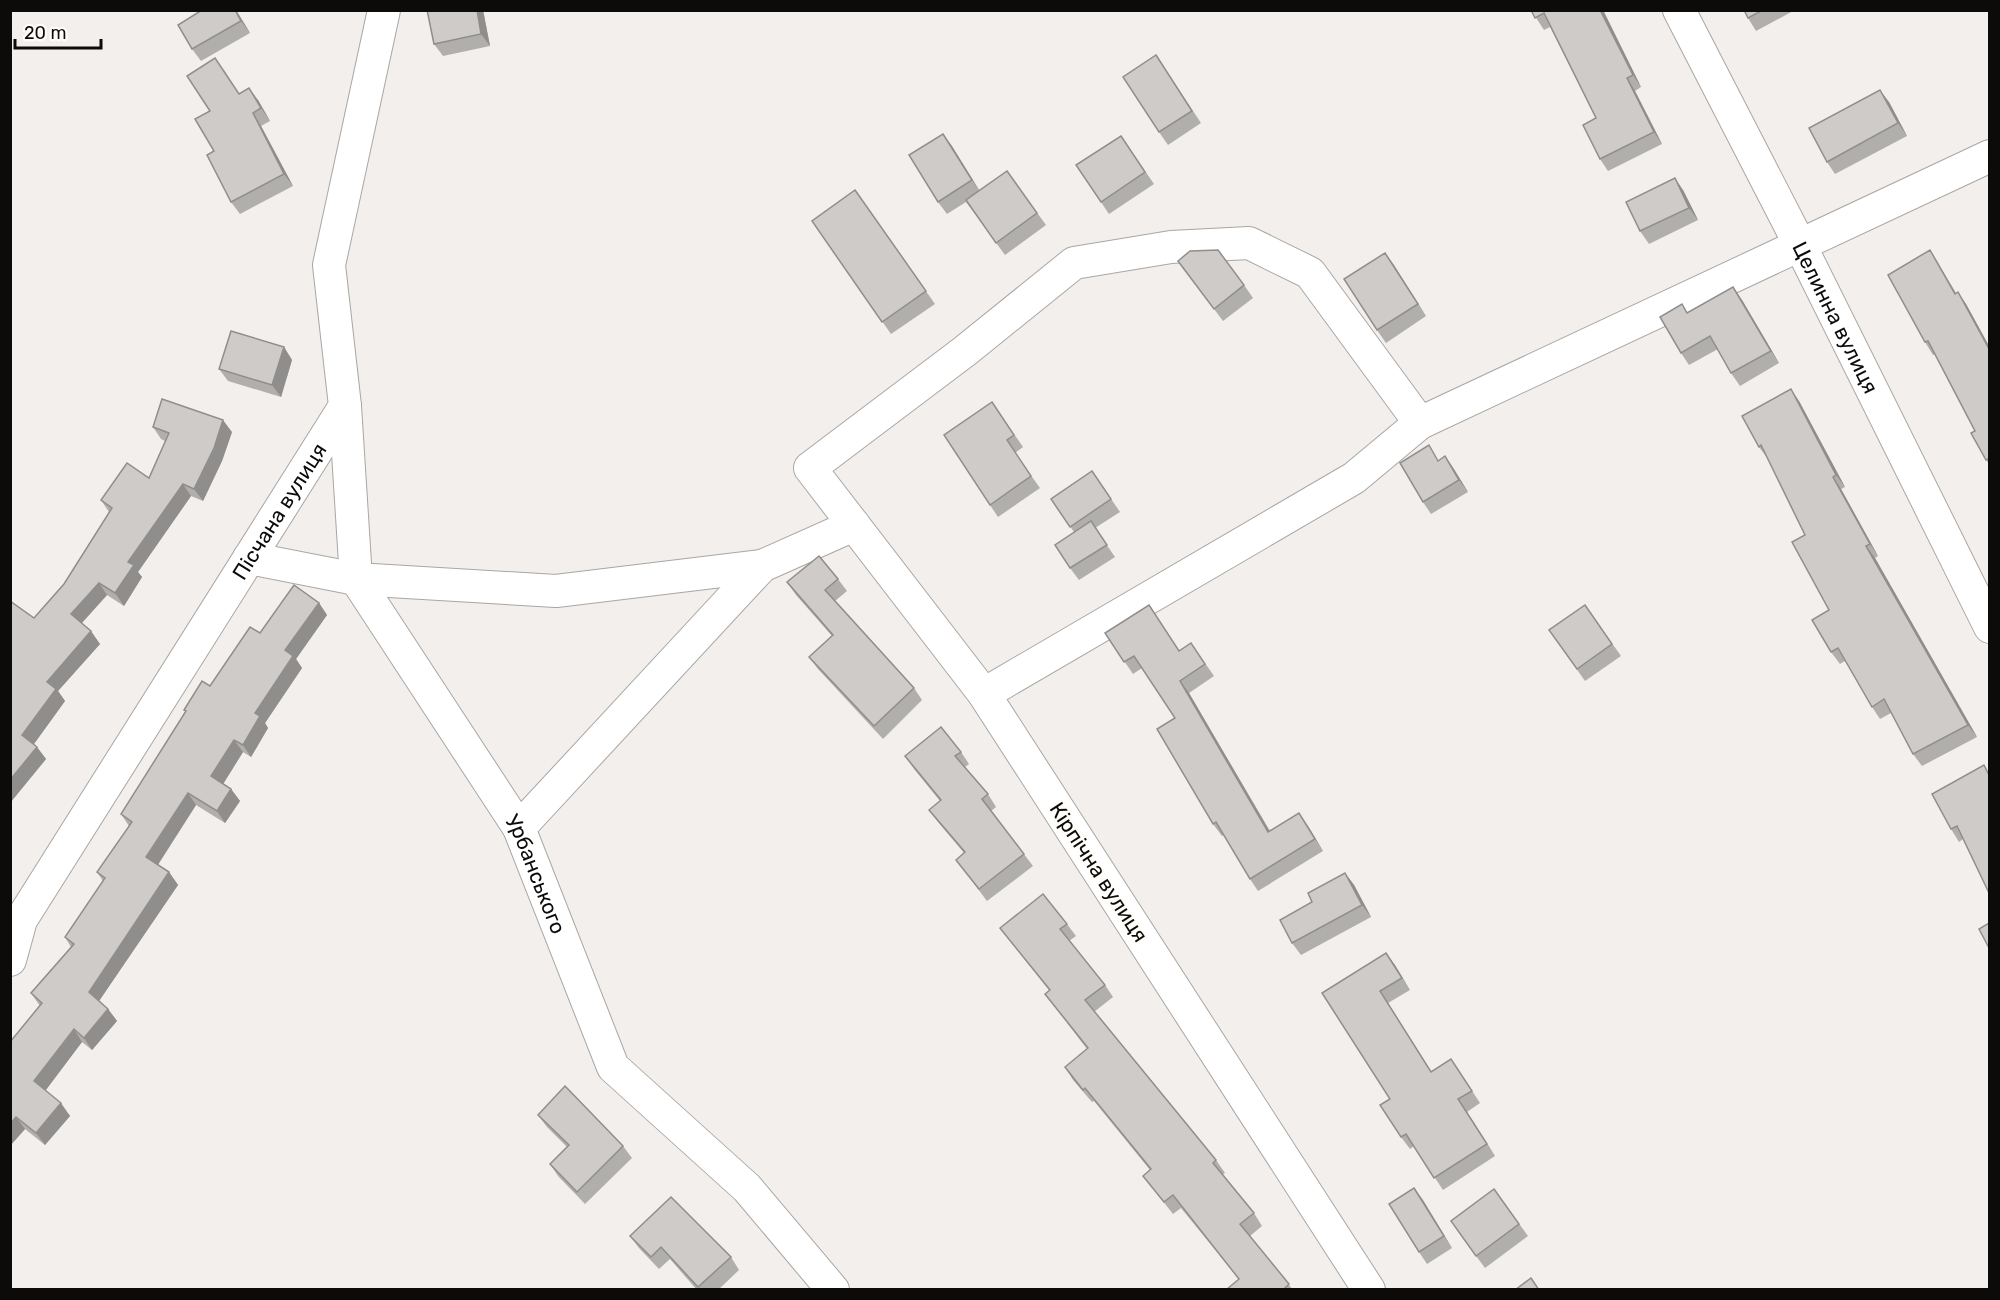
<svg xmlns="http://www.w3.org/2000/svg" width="2000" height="1300" font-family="Rubik,sans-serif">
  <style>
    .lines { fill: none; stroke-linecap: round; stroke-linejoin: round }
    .street-casing { stroke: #a9a7a3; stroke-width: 34 }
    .street { stroke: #fff; stroke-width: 32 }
    .wall { fill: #b1afac }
    .shaded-wall { fill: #908e8c }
    .building { fill: #cecbc8; stroke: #908e8c; stroke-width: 1.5 }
    .labels { text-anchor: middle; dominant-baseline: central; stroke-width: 6; stroke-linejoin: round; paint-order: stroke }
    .street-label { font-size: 21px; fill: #0c0b0a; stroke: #fffdfa }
  </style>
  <rect width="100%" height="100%" fill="#f2efec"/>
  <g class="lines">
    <defs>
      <g id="street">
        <path id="s1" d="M 1679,10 L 1800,245 L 1990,627"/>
        <path id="s2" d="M 345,406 L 356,579 L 519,828 L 613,1067 L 747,1188 L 833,1290"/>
        <polyline points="249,558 356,579 556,591 762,566"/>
        <polyline points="984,694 1354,478 1420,423 1990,156"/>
        <polyline points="519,828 762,566 854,525"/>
        <path id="s3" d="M 10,960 L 21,920 L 345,406 L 329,265 L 384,10"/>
        <polyline points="1369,1290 984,694 810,468 965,351 1074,263 1171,247 1249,243 1310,273 1420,423"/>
      </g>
    </defs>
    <!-- street casing -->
    <use href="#street" class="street-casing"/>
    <!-- street -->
    <use href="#street" class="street"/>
  </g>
  <!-- wall -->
  <g class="wall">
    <polygon points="236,10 250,33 201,61 192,49"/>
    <polygon points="427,10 483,10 490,46 443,56 434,44"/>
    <polygon points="1531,10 1603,10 1641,87 1635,91 1662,144 1608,171 1600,159 1596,118 1550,27 1544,30"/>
    <polygon points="1744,10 1795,10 1756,31 1748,18"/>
    <polygon points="1156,55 1201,123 1168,145 1159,132"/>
    <polygon points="224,70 239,94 258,100 270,121 261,126 293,186 240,214 231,202 214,151 210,111"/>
    <polygon points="1889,102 1907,136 1835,174 1827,162"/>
    <polygon points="943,134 979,190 1007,171 1046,225 1005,255 966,202 947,214 938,202"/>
    <polygon points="1121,136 1154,184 1109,214 1076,165"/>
    <polygon points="855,190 935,304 891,334 812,221"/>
    <polygon points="1683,190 1698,220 1649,244 1640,231"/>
    <polygon points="1930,250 1938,263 1956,293 1966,304 1989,346 1989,464 1986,460 1975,431 1935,354 1933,355 1925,342"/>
    <polygon points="1385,253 1426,316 1386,343 1377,330"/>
    <polygon points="1178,261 1244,285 1253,298 1223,321"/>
    <polygon points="1742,300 1779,363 1740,386 1731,373 1718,349 1689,365 1681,353 1682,304 1688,313"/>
    <polygon points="284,347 292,360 281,397 228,381 219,369"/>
    <polygon points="1799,401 1845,487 1841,489 1878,556 1875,558 1977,737 1922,766 1913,754 1891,713 1880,719 1872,707 1845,661 1840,664 1831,652 1829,610 1805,535 1768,459 1759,447"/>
    <polygon points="992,402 1023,447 1015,453 1040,488 998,517 990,505"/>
    <polygon points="153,427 232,432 222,461 203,501 191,496 138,572 142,577 124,606 107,595 82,623 100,644 58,691 65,701 34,744 46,759 10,803 10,601 34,618 64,584 109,512 101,500 149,478 165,441 161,439"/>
    <polygon points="1445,456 1468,492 1431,514 1423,502 1439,460"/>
    <polygon points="1092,471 1120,512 1095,528 1115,557 1079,580 1070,568 1074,532 1051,499"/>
    <polygon points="838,579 847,591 835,601 914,688 922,700 883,739 818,669 809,657 832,636 796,595 787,582"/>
    <polygon points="319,603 327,615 296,659 302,668 265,723 268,728 251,757 243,752 223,784 231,789 240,801 225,823 196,805 158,865 169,872 178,885 99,1001 108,1009 117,1021 92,1050 82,1042 45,1090 70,1116 45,1145 25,1129 10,1146 10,1042 40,1006 31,993 71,947 65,937 103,881 97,872 129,826 121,814 186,712 184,710 210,686 260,633"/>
    <polygon points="1585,605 1621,656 1585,681 1549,630"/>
    <polygon points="1105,633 1180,650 1191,643 1214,676 1189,693 1270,831 1308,826 1323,851 1258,891 1250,879 1224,835 1222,836 1213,824 1175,718 1142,668 1133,674"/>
    <polygon points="961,752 969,764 965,767 988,794 996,807 991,811 1033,866 987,901 956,860 964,853 938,822 929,810 940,801 914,769 905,756"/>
    <polygon points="1989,773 1963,839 1959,842 1951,829"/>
    <polygon points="1345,873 1354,885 1371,917 1301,955 1292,943 1312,902"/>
    <polygon points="1067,924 1076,936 1069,941 1105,985 1113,997 1094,1012 1216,1160 1225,1173 1222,1175 1254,1213 1262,1226 1250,1236 1293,1290 1226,1290 1239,1279 1181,1208 1173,1214 1143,1176 1150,1170 1094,1101 1092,1102 1073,1080 1065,1067 1087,1049 1045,994 1049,990 1009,940 1000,928"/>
    <polygon points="1386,953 1410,990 1388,1003 1431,1072 1451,1059 1459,1071 1480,1103 1467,1112 1495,1156 1443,1190 1414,1146 1410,1149 1401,1137 1390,1099 1322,993"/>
    <polygon points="538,1115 623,1146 632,1158 585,1204 558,1176 550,1164 567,1147 547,1127"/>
    <polygon points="1414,1188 1452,1248 1427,1264 1419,1252"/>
    <polygon points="1494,1189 1528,1236 1485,1268 1459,1233"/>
    <polygon points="630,1236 731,1257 739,1270 718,1290 697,1290 670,1259 659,1269 639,1248"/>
  </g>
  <!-- shaded-wall -->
  <g class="shaded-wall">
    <polygon points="235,10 236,10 250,33 241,21"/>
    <polygon points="477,10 483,10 490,46 481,34"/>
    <polygon points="1600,10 1603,10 1641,87 1633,75"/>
    <polygon points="1627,78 1635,91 1662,144 1654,132"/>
    <polygon points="249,88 258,100 270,121 261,108"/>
    <polygon points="1880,90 1889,102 1907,136 1898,123"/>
    <polygon points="253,113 261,126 293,186 284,174"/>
    <polygon points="943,134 952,146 981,193 972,180"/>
    <polygon points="1675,178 1683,190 1698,220 1689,208"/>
    <polygon points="1930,250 1938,263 1963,306 1955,294"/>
    <polygon points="1385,253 1394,265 1426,316 1418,304"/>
    <polygon points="1733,287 1742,300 1779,363 1771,351"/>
    <polygon points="1958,292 1966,304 1989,346 1989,349"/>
    <polygon points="284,347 292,360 281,397 272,385"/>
    <polygon points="1791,389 1799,401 1845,487 1836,475"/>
    <polygon points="223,420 232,432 222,461 203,501 194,489"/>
    <polygon points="1445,456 1454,469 1468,492 1459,480"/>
    <polygon points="1833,477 1841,489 1878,556 1870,544"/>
    <polygon points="183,484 191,496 138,572 142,577 124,606 115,593 128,562"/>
    <polygon points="1866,546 1875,558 1977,737 1968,725"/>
    <polygon points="99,583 107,595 79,626 71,614"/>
    <polygon points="319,603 327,615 296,659 302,668 265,723 268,728 251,757 243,745 255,713 285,650"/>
    <polygon points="91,631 100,644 58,691 65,701 31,748 22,735 47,682"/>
    <polygon points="1180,681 1189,693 1277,844 1268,832"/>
    <polygon points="234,740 243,752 220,789 211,776"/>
    <polygon points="37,747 46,759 10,803 10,780"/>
    <polygon points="231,789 240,801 225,823 217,811"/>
    <polygon points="188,793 196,805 155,869 146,857"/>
    <polygon points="1299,813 1308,826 1323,851 1315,839"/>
    <polygon points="169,872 178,885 97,1004 89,992"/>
    <polygon points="1345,873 1354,885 1371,917 1362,905"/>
    <polygon points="1386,953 1395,965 1410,990 1402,978"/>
    <polygon points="1380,991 1388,1003 1439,1084 1431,1072"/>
    <polygon points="108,1009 117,1021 92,1050 84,1038"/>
    <polygon points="74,1029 82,1042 43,1094 34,1081"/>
    <polygon points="1458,1099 1467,1112 1495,1156 1487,1144"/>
    <polygon points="61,1103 70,1116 45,1145 36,1133"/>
    <polygon points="16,1117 25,1129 10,1146 10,1124"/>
    <polygon points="1414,1188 1423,1200 1452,1248 1444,1236"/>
  </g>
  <!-- building -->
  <g class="building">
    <polygon points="202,10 235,10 241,21 192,49 178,25"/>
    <polygon points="427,10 477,10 481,34 434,44"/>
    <polygon points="1531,10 1600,10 1633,75 1627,78 1654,132 1600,159 1583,125 1596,118 1544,13 1535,18"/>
    <polygon points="1744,10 1763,10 1748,18"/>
    <polygon points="1156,55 1192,111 1159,132 1123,77"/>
    <polygon points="215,58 239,94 249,88 261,108 253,113 284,174 231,202 207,155 214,151 195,119 210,111 187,76"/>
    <polygon points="1880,90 1898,123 1827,162 1809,128"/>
    <polygon points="943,134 972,180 938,202 909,155"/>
    <polygon points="1121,136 1145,172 1101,202 1076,165"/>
    <polygon points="1007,171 1037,213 996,243 966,200"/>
    <polygon points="1675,178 1689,208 1640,231 1626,202"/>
    <polygon points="855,190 926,291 882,322 812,221"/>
    <polygon points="1218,250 1244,285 1214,309 1178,261 1190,251"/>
    <polygon points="1930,250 1955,294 1958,292 1989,349 1989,458 1986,460 1971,433 1975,431 1928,341 1925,342 1888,275"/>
    <polygon points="1385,253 1418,304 1377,330 1344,279"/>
    <polygon points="1733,287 1771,351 1731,373 1710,336 1681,353 1660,317 1682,304 1687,313"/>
    <polygon points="231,331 284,347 272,385 219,369"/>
    <polygon points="1791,389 1836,475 1833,477 1870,544 1866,546 1968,725 1913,754 1884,699 1872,707 1838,648 1831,652 1812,620 1829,610 1792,542 1805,535 1761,445 1759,447 1742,416"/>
    <polygon points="162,399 223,420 214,448 194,489 183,484 128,562 134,565 115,593 99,583 71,614 91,631 47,682 56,689 22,735 37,747 10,780 10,601 34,618 64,584 112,508 101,500 127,463 149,478 169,433 153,427"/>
    <polygon points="992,402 1014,435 1007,440 1031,476 990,505 944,435"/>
    <polygon points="1429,445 1438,461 1445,456 1459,480 1423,502 1400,463"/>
    <polygon points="1092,471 1111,499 1070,527 1051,499"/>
    <polygon points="1091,521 1107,545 1070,568 1055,545"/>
    <polygon points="819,556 838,579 825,590 914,688 874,726 809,657 833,635 787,582"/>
    <polygon points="294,585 319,603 285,650 293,656 255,713 260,716 243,745 234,740 211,776 231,789 217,811 188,793 146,857 169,872 89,992 108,1009 84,1038 74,1029 34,1081 61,1103 36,1133 16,1117 10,1124 10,1042 42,1003 31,993 74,944 65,937 105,878 97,872 132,822 121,814 186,711 184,710 202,681 210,686 250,627 260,633"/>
    <polygon points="1149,605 1179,651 1191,643 1205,664 1180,681 1268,832 1299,813 1315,839 1250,879 1216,822 1213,824 1157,729 1175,718 1134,656 1124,662 1105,633"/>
    <polygon points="1585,605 1612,644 1577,669 1549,630"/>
    <polygon points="941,727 961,752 955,756 988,794 982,799 1024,854 979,889 956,860 965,852 929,810 941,800 905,756"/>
    <polygon points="1984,765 1989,775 1989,893 1957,826 1951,829 1932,794"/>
    <polygon points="1345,873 1362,905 1292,943 1280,920 1312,902 1308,893"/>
    <polygon points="1043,894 1067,924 1060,929 1105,985 1085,1000 1216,1160 1213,1163 1254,1213 1240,1224 1289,1284 1283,1290 1226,1290 1239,1279 1173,1195 1164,1202 1143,1176 1151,1169 1085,1088 1083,1090 1065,1067 1088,1048 1045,994 1050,990 1000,928"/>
    <polygon points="1989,923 1989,948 1979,929"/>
    <polygon points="1386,953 1402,978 1380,991 1431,1072 1451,1059 1472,1091 1458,1099 1487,1144 1434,1178 1406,1134 1401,1137 1380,1105 1390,1099 1322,993"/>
    <polygon points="565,1086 623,1146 577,1192 550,1164 569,1145 538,1115"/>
    <polygon points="1414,1188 1444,1236 1419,1252 1389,1204"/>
    <polygon points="1494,1189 1519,1224 1476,1256 1451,1221"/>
    <polygon points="671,1197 731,1257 698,1287 661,1247 651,1257 630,1236"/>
    <polygon points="1531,1278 1539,1290 1515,1290"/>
  </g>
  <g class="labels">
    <!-- street labels -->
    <g class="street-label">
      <text stroke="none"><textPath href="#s1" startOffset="345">Целинна вулиця</textPath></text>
      <text stroke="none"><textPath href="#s3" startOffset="525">Пiсчана вулиця</textPath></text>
      <text transform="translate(1099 872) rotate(57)">Кiрпiчна вулиця</text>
      <text stroke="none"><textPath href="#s2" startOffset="520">Урбанського</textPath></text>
    </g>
  </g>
  <!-- border -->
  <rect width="2000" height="1300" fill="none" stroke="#0c0b0a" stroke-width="24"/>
  <!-- scale -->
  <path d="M15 39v9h86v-9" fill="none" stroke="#0c0b0a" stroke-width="3"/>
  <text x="24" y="39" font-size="18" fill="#0c0b0a" stroke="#fffdfa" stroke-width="4.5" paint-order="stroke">20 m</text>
</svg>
